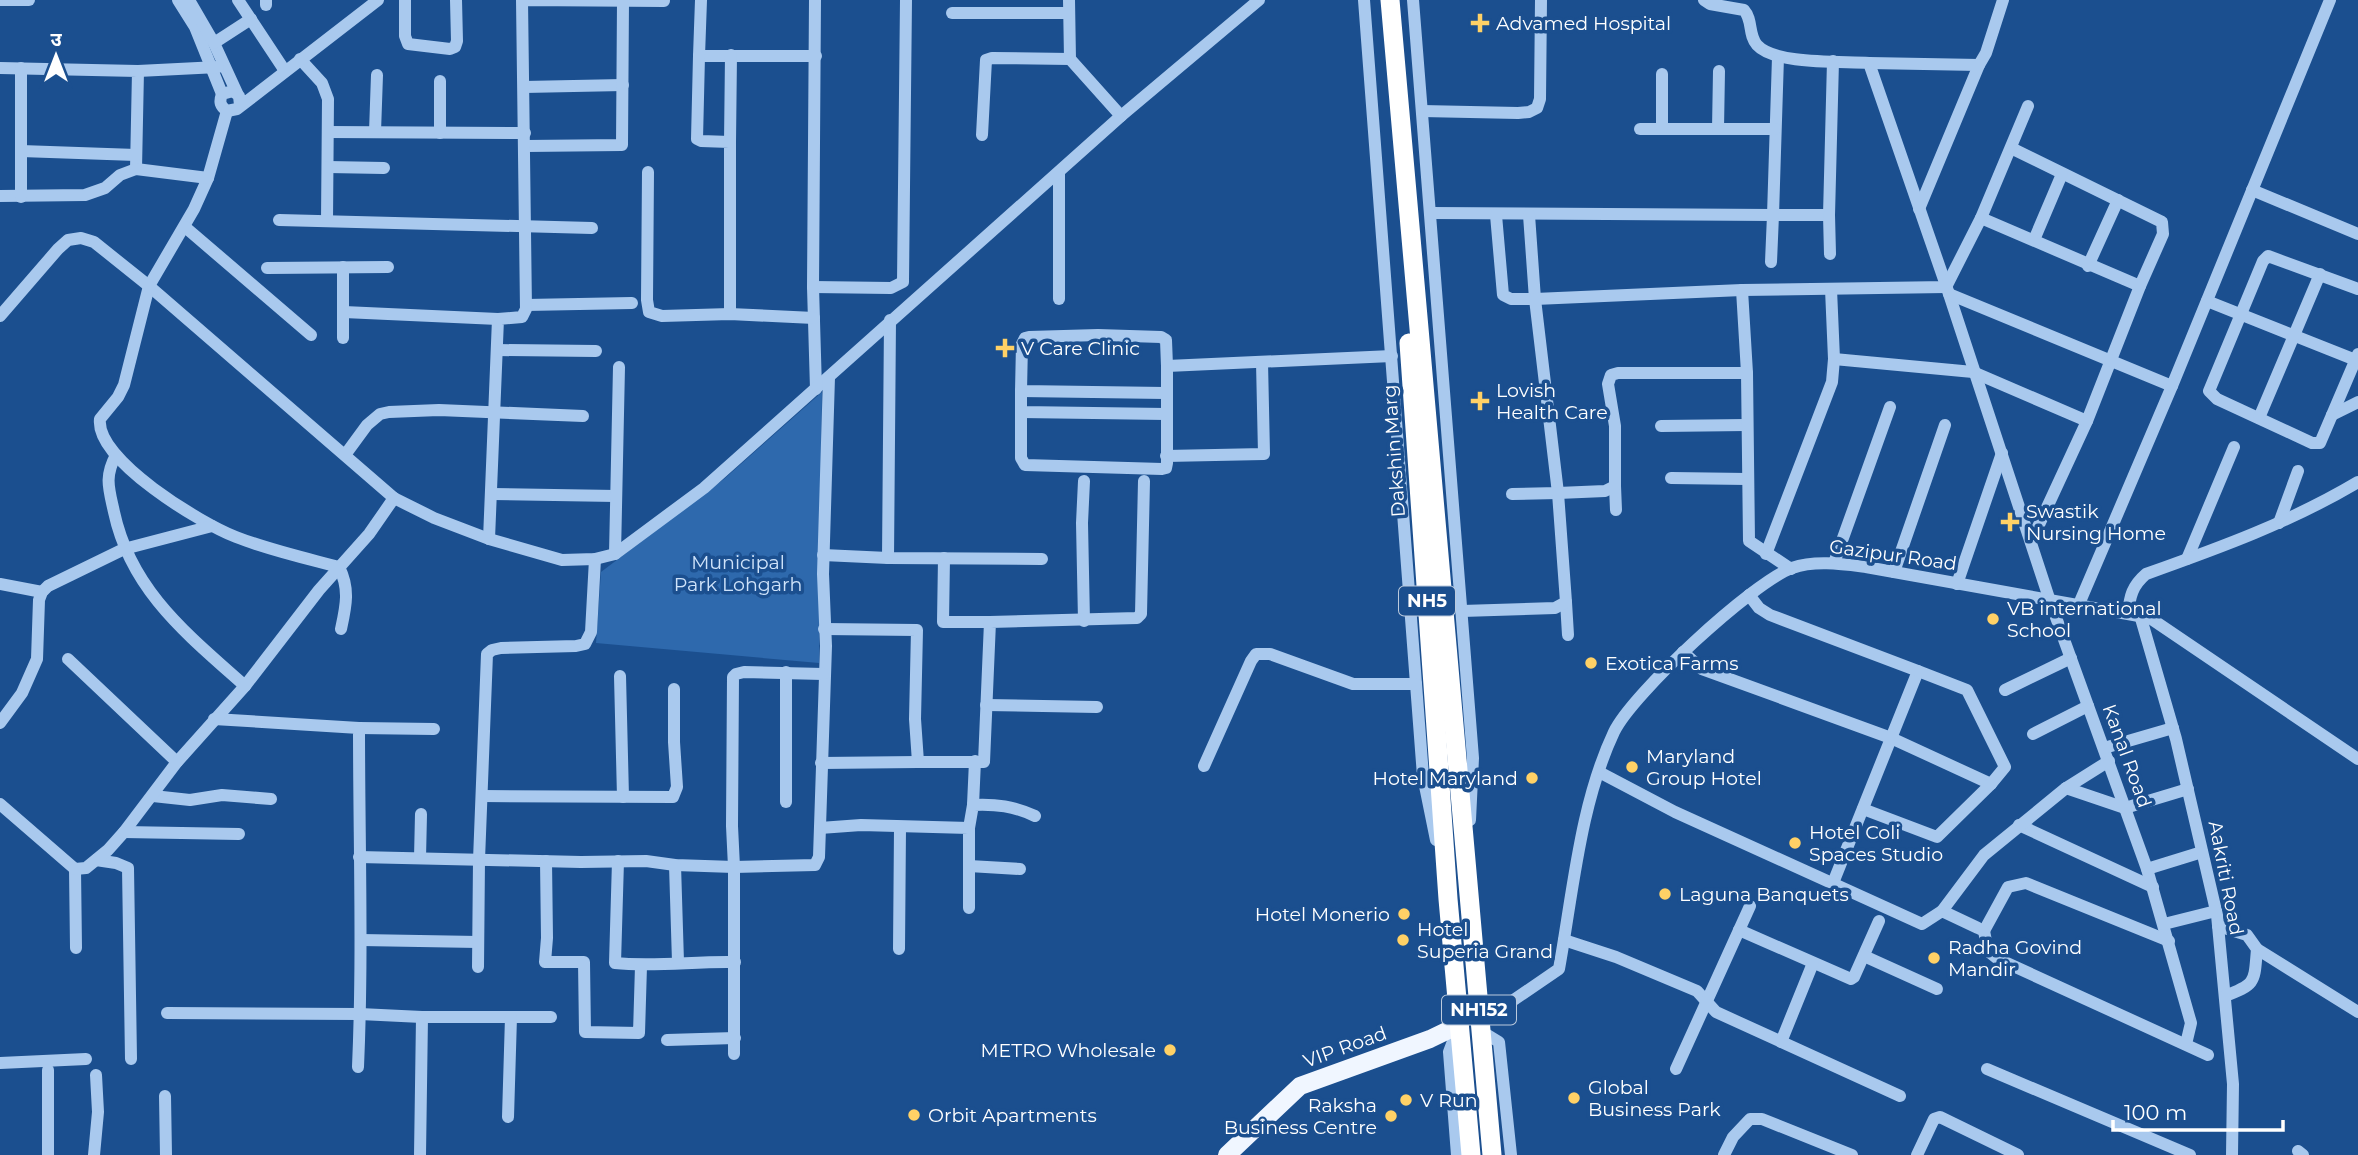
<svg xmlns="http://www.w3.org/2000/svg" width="2358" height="1155" font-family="Montserrat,'Noto Sans Devanagari',sans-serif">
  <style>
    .green { fill: #2e69ad }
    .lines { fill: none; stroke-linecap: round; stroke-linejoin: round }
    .minor { stroke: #a9c9ee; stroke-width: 12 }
    .major { stroke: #f0f6ff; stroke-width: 18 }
    .highway { stroke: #fff; stroke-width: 19 }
    .poi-dot { fill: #ffd166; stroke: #1b4f8f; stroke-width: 2.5 }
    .labels { text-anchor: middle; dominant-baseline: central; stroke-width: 7; stroke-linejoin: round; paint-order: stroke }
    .shield { fill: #1b4f8f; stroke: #bbcadd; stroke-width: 2 }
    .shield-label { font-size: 18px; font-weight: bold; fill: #fff }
    .poi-label { font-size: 19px; fill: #fff; stroke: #1b4f8f; text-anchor: start }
    .street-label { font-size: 19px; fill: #fff; stroke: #1b4f8f }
    .park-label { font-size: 19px; fill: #cfe3fa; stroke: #1b4f8f }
  </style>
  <rect width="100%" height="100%" fill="#1b4f8f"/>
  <!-- green -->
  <polygon class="green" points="822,392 819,663 596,643 601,572 724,479"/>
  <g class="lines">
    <!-- minor -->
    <g class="minor">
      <polyline points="0,0 29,0"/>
      <polyline points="178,0 195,27 222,94"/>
      <polyline points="189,0 214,43 237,93"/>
      <polyline points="238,0 285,71"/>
      <polyline points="405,0 405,36 408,44 450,49 455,47 457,41 456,0"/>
      <polyline points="701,0 699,56 816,56"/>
      <polyline points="815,0 813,287 816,389"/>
      <polyline points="1069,0 1070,59 1121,116"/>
      <polyline points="1364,0 1423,776 1436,840"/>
      <polyline points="1413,0 1473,758 1470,820"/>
      <path d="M 1704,0 L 1710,4 L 1744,10 C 1753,20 1748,35 1757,45 C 1775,65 1842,61 1869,63 L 1949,294 L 2049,598 L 2147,869 L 2191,1023 L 2186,1044"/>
      <polyline points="266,5 266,0"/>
      <polyline points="952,13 1069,13"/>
      <polyline points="214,43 251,19"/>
      <polyline points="699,56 697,139 701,141 730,142 730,314"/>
      <polyline points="1778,57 1773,215 1829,215 1833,61"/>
      <polyline points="300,59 322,83 328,99 327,221"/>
      <polyline points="1869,63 1979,65 1986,53 2003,0"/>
      <polyline points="0,68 138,71 136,169"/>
      <polyline points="138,71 218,67"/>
      <polyline points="524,87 623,85"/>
      <path d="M 240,105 L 239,96 L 233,91 L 222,94 C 219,102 220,106 227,111 L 237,109 L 378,0"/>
      <path d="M 227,111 L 208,178 L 194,209 L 149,286 L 124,385 L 118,397 L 100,419 C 95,460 202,524 236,537 C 269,550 305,558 339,567 C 350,589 346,606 341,629"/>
      <polyline points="1422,111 1518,113 1529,112 1537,108 1540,99 1541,0"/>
      <polyline points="1640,129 1775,129"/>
      <polyline points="1662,129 1662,74"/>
      <polyline points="1718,129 1719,71"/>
      <polyline points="328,132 525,133"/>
      <polyline points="375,132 377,75"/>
      <polyline points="440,133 440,81"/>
      <polyline points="982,135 986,60 992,58 1070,59"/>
      <polyline points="730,142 731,55"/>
      <polyline points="526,146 622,145 623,1"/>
      <polyline points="2011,148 2162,222 2163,234 2140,286 2087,421 2031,542"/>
      <polyline points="21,151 136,155"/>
      <polyline points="328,167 384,168"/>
      <polyline points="648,172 647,300 649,312 662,316 730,314 814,318"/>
      <polyline points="1059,173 1059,299"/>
      <polyline points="2252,190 2358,234"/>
      <polyline points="0,196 85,195 105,188 120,175 136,169 208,178"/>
      <polyline points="21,197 21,68"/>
      <polyline points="1919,209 1979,65"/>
      <polyline points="1430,213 1773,215 1771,262"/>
      <polyline points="1496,215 1503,295 1511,299 1535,299 1529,215"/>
      <polyline points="1829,215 1830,254"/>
      <polyline points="1981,218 2140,286"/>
      <polyline points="279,220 592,228"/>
      <polyline points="185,227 311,335"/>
      <polyline points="2034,240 2062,174"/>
      <polyline points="2088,266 2118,200"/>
      <polyline points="267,268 388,267"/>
      <polyline points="813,287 891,288 903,282 906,0"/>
      <polyline points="2358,289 2268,256 2263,261 2209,391 2217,399 2312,443 2320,443 2358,354"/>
      <polyline points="1742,290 1747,373"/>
      <polyline points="1949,294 2172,386 2330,0"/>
      <polyline points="2207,301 2358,361"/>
      <polyline points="526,305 632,303"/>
      <polyline points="344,312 498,319"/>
      <polyline points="0,316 58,249 68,240 81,238 94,242 149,286 394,498 434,518 489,539 562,560 595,559 615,554 704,488 1121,116 1259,0"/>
      <polyline points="343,338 343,267"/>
      <polyline points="497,350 596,351"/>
      <polyline points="1834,359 1973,372 2087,421"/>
      <polyline points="1021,391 1021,412 1166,414"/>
      <polyline points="1165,393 1021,391 1022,344 1025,338 1029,337 1098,335 1161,337 1166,340 1167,366"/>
      <polyline points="1021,412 1021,458 1025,465 1162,469 1166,468 1167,463 1167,366 1392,356"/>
      <polyline points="2332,415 2358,402"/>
      <polyline points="2259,418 2320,274"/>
      <polyline points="1661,426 1746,425"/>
      <path d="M 116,455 C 104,477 109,489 114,512 C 131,591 188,635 245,686"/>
      <polyline points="345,455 367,425 380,414 389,412 439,410 583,416"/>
      <polyline points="1166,456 1264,454 1262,362"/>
      <polyline points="1671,478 1747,479"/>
      <polyline points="1084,481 1082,523 1084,621"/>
      <polyline points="1615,486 1616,510"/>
      <polyline points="492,494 616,496"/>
      <polyline points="1512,494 1558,493 1535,299 1742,290 1946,287 1981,218 2028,106"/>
      <polyline points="2279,523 2298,471"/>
      <polyline points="489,539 498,319 522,317 526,309 522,0 664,1"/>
      <polyline points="615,554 619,367"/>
      <polyline points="1766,554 1832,382 1834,359 1831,289"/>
      <polyline points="823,555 888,558 1042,559"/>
      <polyline points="888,558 890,320"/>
      <polyline points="944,558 943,622 990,622"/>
      <polyline points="2187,559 2234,447"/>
      <polyline points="1834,563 1890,407"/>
      <polyline points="1894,572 1945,425"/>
      <polyline points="0,584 42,592"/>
      <polyline points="1957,584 2002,453"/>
      <polyline points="1749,595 1759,608 1770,615 1918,671 1833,883"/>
      <polyline points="1566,602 1568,635"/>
      <polyline points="2079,604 2172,386"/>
      <polyline points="1462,611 1555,608 1566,602 1558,493 1605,491 1615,486 1615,426 1608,384 1611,375 1618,373 1747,373 1749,541 1791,569"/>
      <path d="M 2128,613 C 2130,596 2132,586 2146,574 C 2219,548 2291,522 2358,482"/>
      <polyline points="2140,615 2176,739 2217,915 2233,1084 2232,1155"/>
      <polyline points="824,629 917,630 915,719 918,762 984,762 990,622 1137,618 1141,614 1144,481"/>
      <polyline points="1683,652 1702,669 1891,738 1991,784"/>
      <polyline points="68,659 177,762"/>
      <polyline points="786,672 786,802"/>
      <polyline points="620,676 623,797"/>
      <polyline points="2005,690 2071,658"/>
      <polyline points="986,705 1097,707"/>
      <path d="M 214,719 L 359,728 C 359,841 363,954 358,1067"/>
      <polyline points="0,723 22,693 37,659 39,600 42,592 48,586 124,549 212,526"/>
      <polyline points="359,728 434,729"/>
      <polyline points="2033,734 2088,706"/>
      <polyline points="2104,748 2173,728"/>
      <polyline points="821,763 918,762"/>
      <polyline points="1204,766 1251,661 1256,654 1270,654 1353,684 1416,684"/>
      <polyline points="1599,772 1675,812 1922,924 1942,911 1978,928 1984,931 1988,951 1998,959 2208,1055"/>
      <polyline points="2066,788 2125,808 2188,789"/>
      <polyline points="153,796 190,800 222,795 271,799"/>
      <polyline points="482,796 673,797 677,787 674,742 674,689"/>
      <polyline points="0,804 75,869 76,948"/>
      <polyline points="973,805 975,761"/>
      <polyline points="1863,809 1937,837 1991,784 2005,767 1967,690 1918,671"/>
      <polyline points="2019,825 2153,887"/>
      <polyline points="820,828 861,825 969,828 969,908"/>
      <path d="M 969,828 L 973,805 C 996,804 1014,806 1035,816"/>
      <polyline points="124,832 239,834"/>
      <polyline points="359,857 581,862 646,861 675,865 734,867 815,865 819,857 826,646 823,574 829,377"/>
      <polyline points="420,858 421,814"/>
      <polyline points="96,860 116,863 128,868 131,1059"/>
      <polyline points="546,861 547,938 545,962 584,962 585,1032 639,1033 641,966"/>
      <path d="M 618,861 L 615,963 C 655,967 695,961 735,962"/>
      <polyline points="675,865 678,962"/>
      <polyline points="969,866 1020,869"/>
      <polyline points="75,869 86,868 108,850 124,832 177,762 245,686 319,590 369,534 394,498"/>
      <polyline points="2147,869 2202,852"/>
      <polyline points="1942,911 1984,855 2066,788 2109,761"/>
      <polyline points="2164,924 2216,911"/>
      <path d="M 2218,926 L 2247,935 L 2257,949 C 2254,982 2257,984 2225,996"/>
      <polyline points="1739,930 1851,979 1854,977 1879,921"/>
      <polyline points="1984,931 2008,887 2026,883 2169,941"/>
      <polyline points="361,940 478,942"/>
      <polyline points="1564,940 1616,957 1697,991 1716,1012 1900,1096"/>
      <polyline points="899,949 900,828"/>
      <polyline points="2257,949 2358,1012"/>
      <polyline points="1864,956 1937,989"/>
      <polyline points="478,967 479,860 487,654 492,650 501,648 576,646 585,644 591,632 595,559"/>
      <polyline points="167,1013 360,1014 422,1017 420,1155"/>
      <polyline points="422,1017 551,1017"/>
      <path d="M 1480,1023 L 1559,969 C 1573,892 1580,804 1614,732 C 1632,694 1752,583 1792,568 C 1815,560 1842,564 1866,567 L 2150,618 L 2358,759"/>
      <polyline points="1457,1031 1449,1052 1457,1155"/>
      <polyline points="1481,1031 1499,1042 1511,1155"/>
      <polyline points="667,1040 735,1038"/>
      <polyline points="1781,1042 1813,963"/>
      <polyline points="734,1054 734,867 732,826 733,677 736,674 744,672 823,674"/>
      <polyline points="0,1063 86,1059"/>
      <polyline points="1676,1069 1750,906"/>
      <polyline points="1987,1069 2190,1155"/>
      <polyline points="48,1070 48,1155"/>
      <polyline points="165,1096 166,1155"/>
      <polyline points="508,1117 511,1017"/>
      <polyline points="2298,1151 2303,1155"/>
      <polyline points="94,1155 98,1112 96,1075"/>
      <polyline points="1724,1155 1733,1137 1750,1119 1762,1119 1852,1155"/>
      <polyline points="1917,1155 1934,1119 1940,1117 2018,1155"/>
    </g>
    <!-- major -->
    <polyline class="major" points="1227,1155 1300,1086 1430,1039 1459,1025"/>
    <!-- highway -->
    <g class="highway">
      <polyline points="1390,0 1492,1155"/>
      <polyline points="1409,343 1448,899 1471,1155"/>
    </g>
  </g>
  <!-- markers -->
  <g class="poi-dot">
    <path d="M1476.5 12.5h7v7h7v7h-7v7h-7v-7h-7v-7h7z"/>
    <path d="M1001.5 337.5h7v7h7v7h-7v7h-7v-7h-7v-7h7z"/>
    <path d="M1476.5 390.5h7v7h7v7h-7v7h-7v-7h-7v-7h7z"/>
    <path d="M2006.5 511.5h7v7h7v7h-7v7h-7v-7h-7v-7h7z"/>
    <circle cx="1993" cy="619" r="7"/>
    <circle cx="1591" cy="663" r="7"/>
    <circle cx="1632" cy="767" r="7"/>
    <circle cx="1532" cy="778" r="7"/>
    <circle cx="1795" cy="843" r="7"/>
    <circle cx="1665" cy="894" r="7"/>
    <circle cx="1404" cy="914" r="7"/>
    <circle cx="1403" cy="940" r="7"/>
    <circle cx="1934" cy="958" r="7"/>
    <circle cx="1170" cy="1050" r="7"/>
    <circle cx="1574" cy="1098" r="7"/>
    <circle cx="1406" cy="1100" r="7"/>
    <circle cx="914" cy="1115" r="7"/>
    <circle cx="1391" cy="1116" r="7"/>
  </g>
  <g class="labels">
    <!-- shield labels -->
    <g class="shield">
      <rect x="1399" y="586.5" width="56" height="29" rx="5"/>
      <rect x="1442" y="995.5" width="74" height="29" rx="5"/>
    </g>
    <g class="shield-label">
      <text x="1427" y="601">NH5</text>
      <text x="1479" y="1010">NH152</text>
    </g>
    <!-- poi labels -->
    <g class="poi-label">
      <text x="1496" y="23">Advamed Hospital</text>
      <text x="1021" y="348">V Care Clinic</text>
      <text x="1496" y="390">Lovish<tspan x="1496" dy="22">Health Care</tspan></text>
      <text x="2026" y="511">Swastik<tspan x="2026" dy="22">Nursing Home</tspan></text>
      <text x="2007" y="608">VB international<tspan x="2007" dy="22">School</tspan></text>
      <text x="1605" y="663">Exotica Farms</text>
      <text x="1646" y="756">Maryland<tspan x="1646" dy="22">Group Hotel</tspan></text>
      <text x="1518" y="778" text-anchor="end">Hotel Maryland</text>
      <text x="1809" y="832">Hotel Coli<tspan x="1809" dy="22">Spaces Studio</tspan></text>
      <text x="1679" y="894">Laguna Banquets</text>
      <text x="1390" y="914" text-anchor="end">Hotel Monerio</text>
      <text x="1417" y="929">Hotel<tspan x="1417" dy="22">Superia Grand</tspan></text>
      <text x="1948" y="947">Radha Govind<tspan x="1948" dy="22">Mandir</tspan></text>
      <text x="1156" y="1050" text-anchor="end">METRO Wholesale</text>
      <text x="1588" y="1087">Global<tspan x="1588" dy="22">Business Park</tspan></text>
      <text x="1420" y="1100">V Run</text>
      <text x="1377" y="1105" text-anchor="end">Raksha<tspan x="1377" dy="22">Business Centre</tspan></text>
      <text x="928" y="1115">Orbit Apartments</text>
    </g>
    <!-- street labels -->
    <g class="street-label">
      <text transform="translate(1394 451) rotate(-94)">Dakshin Marg</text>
      <text transform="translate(1893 555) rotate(8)">Gazipur Road</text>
      <text transform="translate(2127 756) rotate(70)">Kanal Road</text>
      <text transform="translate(2226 878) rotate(79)">Aakriti Road</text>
      <text transform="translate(1345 1047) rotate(-20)">VIP Road</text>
    </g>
    <!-- park labels -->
    <g class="park-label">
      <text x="738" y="562">Municipal<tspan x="738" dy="22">Park Lohgarh</tspan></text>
    </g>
  </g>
  <!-- north arrow -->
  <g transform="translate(56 56)" stroke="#1b4f8f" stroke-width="5" paint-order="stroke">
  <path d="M0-5L12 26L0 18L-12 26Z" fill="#ffffff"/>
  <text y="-10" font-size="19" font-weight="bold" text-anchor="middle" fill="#ffffff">उ</text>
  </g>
  <!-- scale -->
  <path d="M2113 1120v10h170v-10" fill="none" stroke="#ffffff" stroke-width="3.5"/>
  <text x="2124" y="1120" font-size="21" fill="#ffffff" stroke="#1b4f8f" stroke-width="5" paint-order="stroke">100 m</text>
</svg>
